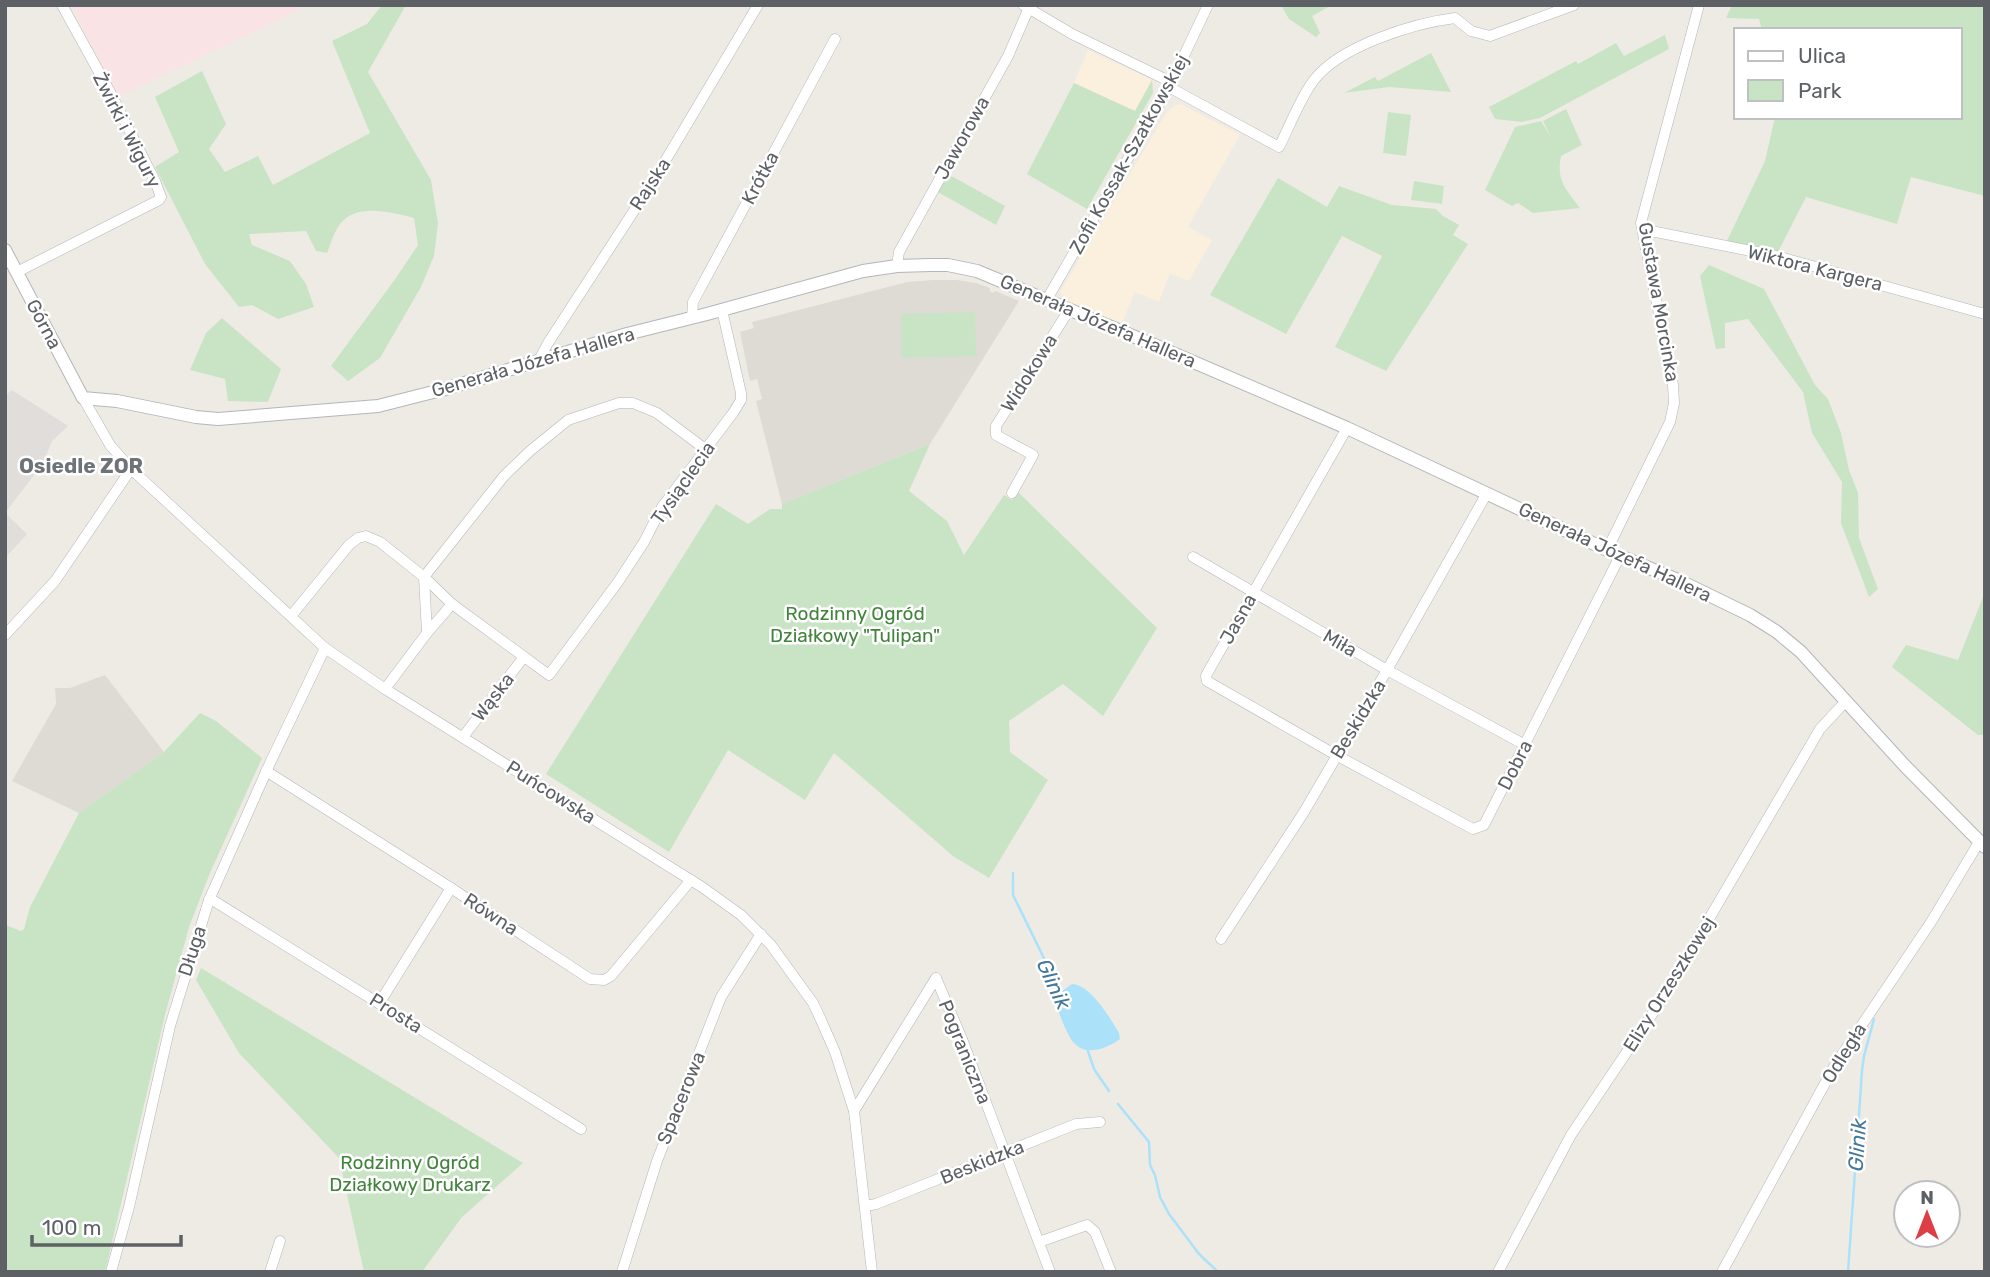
<svg xmlns="http://www.w3.org/2000/svg" width="1990" height="1277" font-family="Rubik,sans-serif">
  <style>
    .commercial { fill: #fbf0dd }
    .industrial { fill: #e0ddda }
    .education { fill: #dedad4 }
    .medical { fill: #fae3e4 }
    .green { fill: #c8e4c4 }
    .water { fill: #abe1f9 }
    .lines { fill: none; stroke-linecap: round; stroke-linejoin: round }
    .stream { stroke: #abe1f9; stroke-width: 2.5 }
    .minor-casing { stroke: #b3b6b9; stroke-width: 11 }
    .tertiary-casing { stroke: #b3b6b9; stroke-width: 14 }
    .minor { stroke: #fff; stroke-width: 10 }
    .tertiary { stroke: #fff; stroke-width: 12 }
    .labels { text-anchor: middle; dominant-baseline: central; stroke-width: 5; stroke-linejoin: round; paint-order: stroke }
    .street-label { font-size: 19px; fill: #5d6165; stroke: #fff }
    .park-label { font-size: 19px; fill: #42843c; stroke: #fff }
    .neighbourhood-label { font-size: 21px; font-weight: bold; fill: #6e7377; stroke: #fff }
    .water-label { font-size: 21px; font-style: italic; fill: #437899; stroke: #fff }
  </style>
  <rect width="100%" height="100%" fill="#eeebe5"/>
  <!-- commercial -->
  <g class="commercial">
    <polygon points="1088,50 1152,80 1135,111 1074,83"/>
    <polygon points="1181,104 1240,135 1188,227 1212,240 1189,281 1170,273 1159,302 1135,292 1122,323 1065,302 1060,292 1166,113 1175,105"/>
  </g>
  <!-- industrial -->
  <polygon class="industrial" points="12,390 68,426 52,441 43,463 5,513 27,534 5,558 5,396"/>
  <!-- education -->
  <g class="education">
    <polygon points="933,280 957,280 976,283 990,288 990,291 993,293 995,291 1019,301 930,444 782,504 756,401 762,399 757,379 750,381 740,332 754,328 752,322 907,282"/>
    <polygon points="105,675 164,752 79,813 12,781 56,704 55,688 70,688"/>
  </g>
  <!-- medical -->
  <polygon class="medical" points="71,5 297,5 299,10 118,97"/>
  <!-- green -->
  <g class="green">
    <path d="M 382,5 L 406,5 L 368,72 L 431,180 L 438,223 L 434,256 L 421,287 L 380,358 L 348,381 L 331,366 L 396,278 L 418,245 L 414,218 C 389,212 354,202 338,227 C 333,235 330,245 327,253 L 316,251 L 306,231 L 249,234 L 252,245 L 290,261 L 306,284 L 314,307 L 278,319 L 252,305 L 239,307 L 205,264 L 155,167 L 179,152 L 155,97 L 202,71 L 226,124 L 209,149 L 225,172 L 258,156 L 273,185 L 370,133 L 332,41 L 367,24 Z"/>
    <polygon points="1281,5 1332,5 1312,16 1320,33 1316,37 1289,19"/>
    <polygon points="1732,5 1985,5 1985,196 1911,177 1897,224 1806,197 1778,252 1726,243 1765,161 1775,117 1960,117 1960,30 1762,30 1759,19 1726,18"/>
    <polygon points="1665,35 1669,49 1540,118 1522,122 1495,119 1489,107 1576,61 1578,64 1616,43 1624,56"/>
    <polygon points="1431,53 1451,92 1389,87 1344,93 1375,77 1378,81"/>
    <polygon points="1152,80 1153,93 1087,209 1027,174 1074,83 1135,111"/>
    <path d="M 1566,109 L 1582,145 L 1561,156 C 1556,181 1566,189 1580,208 L 1533,213 L 1518,203 L 1512,206 L 1485,190 L 1515,127 L 1541,121 L 1551,137 L 1543,121 Z"/>
    <polygon points="1388,112 1411,115 1406,156 1383,153"/>
    <polygon points="948,174 1005,206 996,225 938,192"/>
    <polygon points="1278,178 1327,207 1339,186 1392,205 1436,209 1443,216 1459,225 1453,235 1468,244 1386,371 1335,347 1382,256 1342,236 1286,334 1210,295"/>
    <polygon points="1414,181 1444,186 1442,204 1411,200"/>
    <polygon points="1709,265 1764,289 1815,385 1828,399 1841,433 1849,470 1858,493 1859,538 1878,589 1869,597 1841,523 1842,482 1812,433 1803,392 1748,319 1725,323 1725,348 1716,349 1700,276"/>
    <polygon points="975,312 976,356 902,358 901,314"/>
    <polygon points="222,318 281,369 268,402 228,401 225,379 190,370 206,333"/>
    <polygon points="930,444 909,491 947,521 964,555 1004,495 1012,500 1018,492 1157,628 1103,716 1063,684 1009,721 1010,752 1048,780 989,878 953,856 834,753 805,800 728,750 669,852 546,774 716,504 748,524 770,509 782,509 782,504"/>
    <polygon points="1985,592 1985,735 1978,735 1892,667 1906,645 1958,660"/>
    <polygon points="200,713 216,721 262,758 210,873 189,927 165,1015 105,1272 5,1272 5,925 21,931 24,929 30,907 79,813 164,752"/>
    <polygon points="201,968 523,1163 462,1217 422,1272 364,1272 339,1158 239,1053 196,980"/>
  </g>
  <!-- water -->
  <path class="water" d="M 1072,984 C 1091,985 1110,1018 1119,1033 L 1120,1039 C 1108,1048 1086,1057 1074,1043 C 1067,1036 1059,1012 1055,1003 L 1055,996 Z"/>
  <g class="lines">
    <!-- stream -->
    <g class="stream">
      <polyline points="1013,873 1013,895 1062,995"/>
      <polyline points="1087,1048 1094,1069 1109,1091"/>
      <polyline points="1118,1104 1149,1142 1150,1165 1155,1175 1160,1197 1169,1214 1199,1254 1218,1272"/>
      <polyline points="1848,1272 1862,1071 1864,1056 1874,1019"/>
    </g>
    <defs>
      <g id="minor">
        <polyline points="1023,5 1072,34 1171,82"/>
        <path d="M 1169,87 L 1279,147 C 1290,126 1299,100 1314,80 C 1340,46 1414,23 1455,18 L 1471,31 L 1490,36 L 1574,5"/>
        <polyline points="1644,233 1656,232 1776,256 1985,314"/>
        <polyline points="897,266 899,252 1008,56 1028,10"/>
        <polyline points="17,272 159,200 161,197 155,181 110,92 62,5"/>
        <polyline points="1046,301 1169,87 1208,5"/>
        <polyline points="692,318 693,302 835,39"/>
        <polyline points="542,361 541,356 548,343 652,183 758,5"/>
        <polyline points="83,398 110,445 131,469 325,648 385,689 702,887 741,915 771,945 813,1003 821,1020 835,1052 854,1111 872,1272"/>
        <polyline points="1347,428 1208,672 1206,676 1207,681 1336,755 1473,829 1484,825 1620,556"/>
        <polyline points="1012,493 1033,455 996,435 996,426 1069,310"/>
        <polyline points="1607,550 1670,422 1674,403 1673,385 1641,223 1699,5"/>
        <polyline points="1193,557 1387,670 1525,745"/>
        <polyline points="291,616 349,545 358,538 366,536 380,542 424,577 452,604 549,675 618,582 644,542 662,507 733,413 741,400 741,393 722,310"/>
        <polyline points="427,633 424,577 504,476 530,451 568,420 619,403 633,403 657,413 705,449"/>
        <polyline points="5,635 55,581 131,469"/>
        <polyline points="385,689 427,633 452,604"/>
        <polyline points="463,737 523,658"/>
        <polyline points="266,771 451,888 590,979 604,980 611,976 691,880"/>
        <polyline points="209,900 214,901 581,1129"/>
        <polyline points="1221,939 1304,812 1387,670 1487,493"/>
        <polyline points="936,978 962,1039 1050,1272"/>
        <polyline points="380,1002 451,888"/>
        <polyline points="854,1111 936,978"/>
        <polyline points="866,1206 876,1204 1076,1124 1100,1122"/>
        <polyline points="1039,1242 1087,1225 1095,1232 1111,1272"/>
        <polyline points="111,1272 129,1207 170,1026 209,900 270,763 325,648"/>
        <polyline points="270,1272 280,1241"/>
        <polyline points="622,1272 657,1161 721,997 761,934"/>
        <polyline points="1498,1272 1571,1135 1661,1001 1820,729 1846,701"/>
        <polyline points="1722,1272 1835,1065 1931,922 1979,842"/>
      </g>
      <polyline id="tertiary" points="5,250 83,398 117,401 196,417 218,419 378,406 445,389 627,334 707,314 863,271 897,266 930,265 948,265 977,271 1147,342 1347,428 1620,556 1678,580 1750,615 1777,632 1801,652 1905,766 1985,847"/>
    </defs>
    <!-- minor casing -->
    <use href="#minor" class="minor-casing"/>
    <!-- tertiary casing -->
    <use href="#tertiary" class="tertiary-casing"/>
    <!-- minor -->
    <use href="#minor" class="minor"/>
    <!-- tertiary -->
    <use href="#tertiary" class="tertiary"/>
  </g>
  <g class="labels">
    <!-- street labels -->
    <g class="street-label">
      <text transform="translate(127 130) rotate(63)">Żwirki i Wigury</text>
      <text transform="translate(962 138) rotate(-61)">Jaworowa</text>
      <text transform="translate(1129 154) rotate(-61)">Zofii Kossak-Szatkowskiej</text>
      <text transform="translate(760 178) rotate(-62)">Krótka</text>
      <text transform="translate(650 184) rotate(-57)">Rajska</text>
      <text transform="translate(1815 268) rotate(14)">Wiktora Kargera</text>
      <text transform="translate(1659 302) rotate(80)">Gustawa Morcinka</text>
      <text transform="translate(1098 321) rotate(23)">Generała Józefa Hallera</text>
      <text transform="translate(44 324) rotate(62)">Górna</text>
      <text transform="translate(533 362) rotate(-16)">Generała Józefa Hallera</text>
      <text transform="translate(1029 373) rotate(-58)">Widokowa</text>
      <text transform="translate(683 483) rotate(-55)">Tysiąclecia</text>
      <text transform="translate(1615 552) rotate(25)">Generała Józefa Hallera</text>
      <text transform="translate(1238 619) rotate(-61)">Jasna</text>
      <text transform="translate(1340 643) rotate(30)">Miła</text>
      <text transform="translate(493 697) rotate(-52)">Wąska</text>
      <text transform="translate(1358 719) rotate(-59)">Beskidzka</text>
      <text transform="translate(1515 765) rotate(-63)">Dobra</text>
      <text transform="translate(551 792) rotate(32)">Puńcowska</text>
      <text transform="translate(491 914) rotate(33)">Równa</text>
      <text transform="translate(192 951) rotate(-72)">Długa</text>
      <text transform="translate(1669 984) rotate(-58)">Elizy Orzeszkowej</text>
      <text transform="translate(396 1013) rotate(32)">Prosta</text>
      <text transform="translate(965 1052) rotate(68)">Pograniczna</text>
      <text transform="translate(1844 1053) rotate(-58)">Odległa</text>
      <text transform="translate(681 1098) rotate(-68)">Spacerowa</text>
      <text transform="translate(982 1162) rotate(-22)">Beskidzka</text>
    </g>
    <!-- park labels -->
    <g class="park-label">
      <text x="855" y="613">Rodzinny Ogród<tspan x="855" dy="22">Działkowy "Tulipan"</tspan></text>
      <text x="410" y="1162">Rodzinny Ogród<tspan x="410" dy="22">Działkowy Drukarz</tspan></text>
    </g>
    <!-- neighbourhood labels -->
    <g class="neighbourhood-label">
      <text x="81" y="465">Osiedle ZOR</text>
    </g>
    <!-- water labels -->
    <g class="water-label">
      <text transform="translate(1054 984) rotate(65)">Glinik</text>
      <text transform="translate(1857 1145) rotate(-86)">Glinik</text>
    </g>
  </g>
  <!-- border -->
  <rect width="1990" height="1277" fill="none" stroke="#5d6165" stroke-width="14"/>
  <!-- legend -->
  <rect x="1734" y="28" width="228" height="91" fill="#ffffff" stroke="#bec0c1" stroke-width="2"/>
  <rect x="1748" y="51" width="35" height="10" fill="#ffffff" stroke="#bec0c1" stroke-width="2"/>
  <text x="1798" y="63" font-size="21" fill="#5d6165">Ulica</text>
  <rect x="1748" y="80" width="35" height="21" fill="#c8e4c4" stroke="#bec0c1" stroke-width="2"/>
  <text x="1798" y="98" font-size="21" fill="#5d6165">Park</text>
  <!-- north arrow -->
  <g transform="translate(1927 1214)"><circle r="33" fill="#ffffff" stroke="#bec0c1" stroke-width="2"/>
  <path d="M0-5L12 26L0 18L-12 26Z" fill="#dd3d45"/>
  <text y="-10" font-size="19" font-weight="bold" text-anchor="middle" fill="#5d6165">N</text>
  </g>
  <!-- scale -->
  <path d="M32 1235v10h149v-10" fill="none" stroke="#5d6165" stroke-width="3.5"/>
  <text x="42" y="1235" font-size="21" fill="#5d6165" stroke="#ffffff" stroke-width="5" paint-order="stroke">100 m</text>
</svg>
